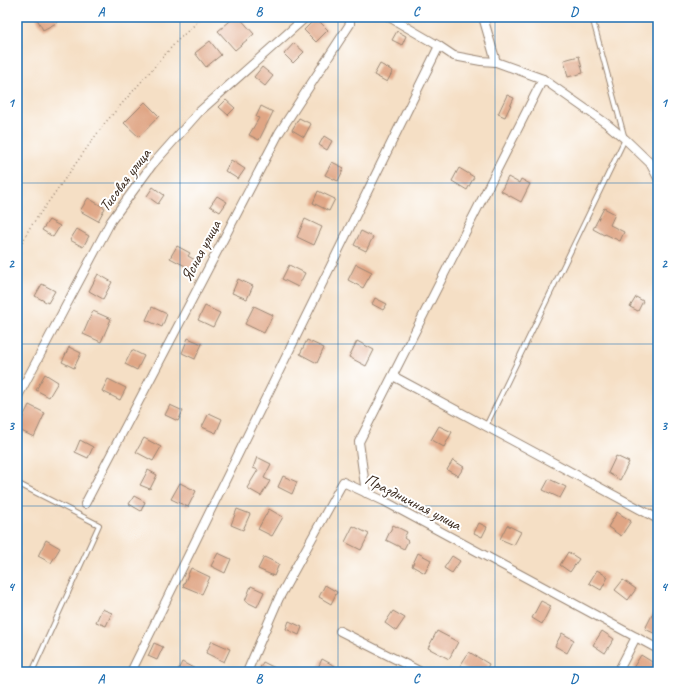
<svg xmlns="http://www.w3.org/2000/svg" width="675" height="689" font-family="Caveat,sans-serif">
  <style>
    .building { fill: #e0a685 }
    .lines { fill: none; stroke-linecap: round; stroke-linejoin: round }
    .lane-casing { stroke: #988472; stroke-width: 6 }
    .street-casing { stroke: #988472; stroke-width: 10 }
    .path { stroke: #988472; stroke-width: 1.5; stroke-dasharray: 1 3; stroke-linecap: butt }
    .lane { stroke: #fff; stroke-width: 4 }
    .street { stroke: #fff; stroke-width: 8 }
    .grid { fill: none; stroke: #1f6fb2; stroke-width: 1; stroke-opacity: 0.55 }
    .labels { text-anchor: middle; dominant-baseline: central; stroke-width: 4; stroke-linejoin: round; paint-order: stroke }
    .street-label { font-size: 16px; fill: #3b2a1e; stroke: #fff }
    .neatline { fill: none; stroke: #1f6fb2; stroke-width: 1.5 }
    .grid-label { font-size: 13px; text-anchor: middle; font-weight: bold; fill: #1f6fb2 }
  </style>
  <rect width="100%" height="100%" fill="#fff"/>
  <filter id="ink" filterUnits="userSpaceOnUse"><feTurbulence type="fractalNoise" baseFrequency=".025" numOctaves="2"/><feDisplacementMap in="SourceGraphic" scale="8" xChannelSelector="R" yChannelSelector="G"/><feConvolveMatrix kernelMatrix="1 2 1 2 8 2 1 2 1" color-interpolation-filters="sRGB"/></filter>
  <filter id="wash" filterUnits="userSpaceOnUse"><feTurbulence type="fractalNoise" baseFrequency=".012" numOctaves="4" result="noise"/><feDisplacementMap in="SourceGraphic" scale="16" xChannelSelector="R" yChannelSelector="G"/><feGaussianBlur stdDeviation="0.9" result="paint"/><feColorMatrix in="noise" values="0 0 0 0 0 0 0 0 0 0 0 0 0 0 0 0 0 1.4 0 .05"/><feComposite in="paint" operator="in"/></filter>
  <g filter="url(#wash)">
    <rect width="100%" height="100%" fill="#f5dfc5"/>
    <g id="blocks">
      <!-- building -->
      <g class="building">
        <polygon points="36,17 55,17 58,22 43,30"/>
        <polygon points="235,17 239,17 254,34 235,50 218,31"/>
        <polygon points="316,18 328,30 316,42 304,30"/>
        <polygon points="397,31 406,36 402,45 392,40"/>
        <polygon points="210,41 221,55 206,67 195,53"/>
        <polygon points="294,43 304,52 293,63 284,54"/>
        <polygon points="579,56 583,73 568,77 564,60"/>
        <polygon points="380,64 393,71 387,82 374,75"/>
        <polygon points="262,67 273,76 265,86 254,77"/>
        <polygon points="507,95 514,98 505,117 498,114"/>
        <polygon points="226,100 235,108 228,115 219,107"/>
        <polygon points="145,102 159,116 139,137 124,123"/>
        <polygon points="261,106 273,112 259,140 249,135 259,118 256,117"/>
        <polygon points="299,118 311,124 304,137 292,130"/>
        <polygon points="324,136 332,141 327,150 319,145"/>
        <polygon points="231,160 245,169 238,179 225,171"/>
        <polygon points="332,162 344,168 338,181 325,175"/>
        <polygon points="459,168 474,177 467,190 452,181"/>
        <polygon points="508,177 519,183 521,179 530,184 521,202 501,191"/>
        <polygon points="153,187 164,195 158,204 147,196"/>
        <polygon points="318,191 335,199 329,211 313,203"/>
        <polygon points="217,196 227,202 220,212 210,206"/>
        <polygon points="88,198 105,208 98,221 80,211"/>
        <polygon points="604,208 615,214 610,225 624,232 620,241 605,234 604,235 593,229"/>
        <polygon points="305,219 322,227 314,245 297,237"/>
        <polygon points="49,220 60,226 53,237 42,230"/>
        <polygon points="77,229 89,236 83,247 70,240"/>
        <polygon points="361,231 373,237 366,251 354,245"/>
        <polygon points="177,246 190,253 188,256 195,260 191,269 170,258"/>
        <polygon points="356,264 372,272 363,288 348,280"/>
        <polygon points="289,265 305,273 298,287 282,279"/>
        <polygon points="98,274 112,282 103,299 89,291"/>
        <polygon points="238,279 253,286 247,299 232,293"/>
        <polygon points="42,284 55,291 48,303 35,296"/>
        <polygon points="636,297 643,301 638,311 630,307"/>
        <polygon points="375,298 387,304 383,310 372,304"/>
        <polygon points="205,306 220,313 213,327 198,320"/>
        <polygon points="254,306 273,315 264,333 245,324"/>
        <polygon points="152,307 167,314 162,327 146,320"/>
        <polygon points="93,311 111,319 101,342 83,334"/>
        <polygon points="188,338 202,344 195,359 182,353"/>
        <polygon points="307,340 324,348 317,363 300,354"/>
        <polygon points="357,341 374,350 366,366 349,357"/>
        <polygon points="69,347 81,353 74,368 62,362"/>
        <polygon points="132,350 144,356 137,370 125,364"/>
        <polygon points="45,374 58,382 49,397 36,390"/>
        <polygon points="108,379 126,388 120,400 102,391"/>
        <polygon points="29,405 45,413 34,437 17,429"/>
        <polygon points="170,405 183,411 178,421 165,415"/>
        <polygon points="209,413 222,419 216,433 202,427"/>
        <polygon points="439,426 452,432 444,447 431,440"/>
        <polygon points="144,438 161,447 153,461 136,452"/>
        <polygon points="80,440 93,447 88,458 75,452"/>
        <polygon points="616,456 629,462 620,480 608,473"/>
        <polygon points="257,457 271,464 264,478 270,481 261,496 247,488 258,470 253,468"/>
        <polygon points="453,460 464,467 458,476 447,470"/>
        <polygon points="148,470 157,475 150,489 140,485"/>
        <polygon points="283,476 297,482 292,494 278,487"/>
        <polygon points="549,479 566,487 560,498 543,490"/>
        <polygon points="180,483 196,491 188,507 171,499"/>
        <polygon points="134,496 145,502 141,511 129,504"/>
        <polygon points="237,509 250,514 243,530 231,525"/>
        <polygon points="269,509 283,517 272,536 258,529"/>
        <polygon points="617,512 631,521 621,536 608,527"/>
        <polygon points="479,523 487,527 482,537 474,533"/>
        <polygon points="393,525 407,532 404,538 408,541 404,549 386,540"/>
        <polygon points="507,525 521,532 514,545 500,539"/>
        <polygon points="353,526 369,534 361,550 345,542"/>
        <polygon points="46,540 60,548 51,563 38,556"/>
        <polygon points="568,552 579,559 570,572 560,565"/>
        <polygon points="218,553 231,559 225,573 211,566"/>
        <polygon points="418,553 431,560 425,573 412,566"/>
        <polygon points="452,556 460,561 452,573 444,568"/>
        <polygon points="264,557 279,564 274,576 258,569"/>
        <polygon points="191,568 210,577 202,594 183,586"/>
        <polygon points="597,570 608,577 601,590 589,583"/>
        <polygon points="623,580 636,589 628,600 615,590"/>
        <polygon points="325,585 337,592 331,604 319,597"/>
        <polygon points="251,586 264,592 257,607 245,601"/>
        <polygon points="541,601 551,606 542,624 532,618"/>
        <polygon points="658,603 658,635 645,629"/>
        <polygon points="102,609 112,613 106,626 96,622"/>
        <polygon points="393,611 405,618 396,631 385,623"/>
        <polygon points="289,621 302,627 299,635 286,629"/>
        <polygon points="437,631 458,642 449,659 428,648"/>
        <polygon points="602,631 614,639 605,653 593,645"/>
        <polygon points="562,633 574,640 567,653 555,646"/>
        <polygon points="212,641 230,649 224,662 206,653"/>
        <polygon points="154,643 163,647 157,660 148,656"/>
        <polygon points="469,652 489,664 485,672 470,672 460,666"/>
        <polygon points="641,655 657,665 652,672 640,672 633,668"/>
        <polygon points="322,659 335,666 332,672 316,672"/>
        <polygon points="182,662 201,672 177,672"/>
        <polygon points="263,662 283,672 258,672"/>
      </g>
    </g>
  </g>
  <g filter="url(#ink)">
    <use href="#blocks" fill-opacity="0" stroke="#988472" stroke-width="1"/>
    <g class="lines">
      <defs>
        <g id="lane">
          <polyline points="486,426 625,139 592,17"/>
          <polyline points="17,483 99,525 32,672"/>
        </g>
        <g id="street">
          <polyline points="389,17 439,46 454,56 481,61 496,62"/>
          <polyline points="483,17 496,62 543,79 607,124 625,139 650,163 658,178"/>
          <polyline points="393,376 658,519"/>
          <polyline points="17,398 111,221 152,165 199,112 306,17"/>
          <polyline points="366,493 359,442 543,79"/>
          <polyline points="85,504 279,133 350,24 350,17"/>
          <polyline points="340,631 421,672"/>
          <polyline points="131,672 439,46"/>
          <polyline points="247,672 279,598 343,482 384,501 658,649"/>
          <polyline points="618,672 636,637"/>
        </g>
      </defs>
      <!-- lane casing -->
      <use href="#lane" class="lane-casing"/>
      <!-- street casing -->
      <use href="#street" class="street-casing"/>
      <!-- path -->
      <polyline class="path" points="17,253 29,229 104,124 178,40 203,17"/>
      <!-- lane -->
      <use href="#lane" class="lane"/>
      <!-- street -->
      <use href="#street" class="street"/>
    </g>
  </g>
  <!-- grid -->
  <path class="grid" d="M 180,17 L 180,672M 338,17 L 338,672M 495,17 L 495,672M 17,183 L 658,183M 17,344 L 658,344M 17,506 L 658,506"/>
  <g class="labels">
    <!-- street labels -->
    <g class="street-label">
      <text transform="translate(125 180) rotate(-53)">Тисовая улица</text>
      <text transform="translate(201 251) rotate(-62)">Ясная улица</text>
      <text transform="translate(413 502) rotate(27)">Праздничная улица</text>
    </g>
  </g>
  <!-- margin -->
  <rect width="675" height="689" fill="none" stroke="#fff" stroke-width="44"/>
  <rect x="22" y="22" width="631" height="645" class="neatline"/>
  <g class="grid-label">
    <text x="101" y="16">A</text>
    <text x="259" y="16">B</text>
    <text x="416" y="16">C</text>
    <text x="574" y="16">D</text>
    <text x="11" y="107">1</text>
    <text x="664" y="107">1</text>
    <text x="11" y="268">2</text>
    <text x="664" y="268">2</text>
    <text x="11" y="430">3</text>
    <text x="664" y="430">3</text>
    <text x="11" y="591">4</text>
    <text x="664" y="591">4</text>
    <text x="101" y="683">A</text>
    <text x="259" y="683">B</text>
    <text x="416" y="683">C</text>
    <text x="574" y="683">D</text>
  </g>
</svg>
